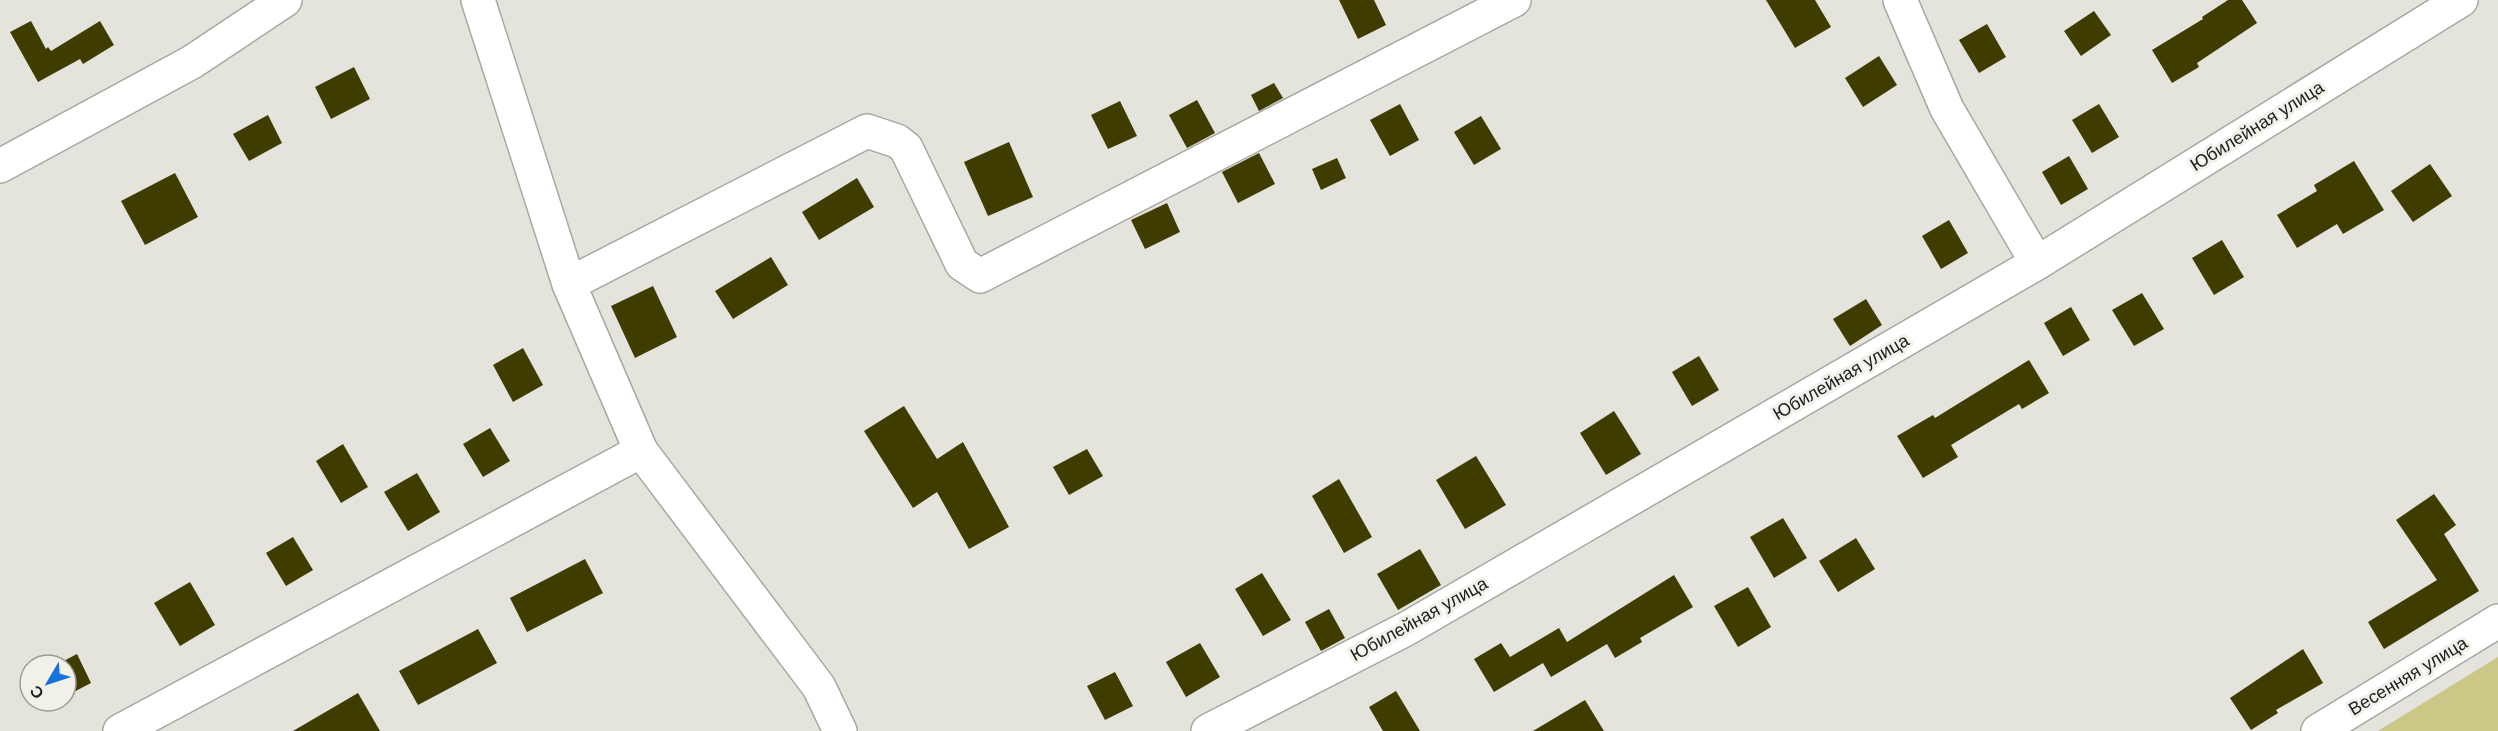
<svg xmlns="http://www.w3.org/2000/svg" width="2498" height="731" font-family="Helvetica,sans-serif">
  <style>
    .green { fill: #cac787 }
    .building { fill: #3f3c00 }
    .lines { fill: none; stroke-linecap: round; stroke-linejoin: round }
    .minor-casing { stroke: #a8a8a2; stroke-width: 36 }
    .minor { stroke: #fff; stroke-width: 33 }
    .labels { text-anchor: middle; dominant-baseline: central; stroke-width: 6; stroke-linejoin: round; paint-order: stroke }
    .street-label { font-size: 18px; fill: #1d1d1b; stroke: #f1f1ea }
  </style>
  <rect width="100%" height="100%" fill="#e4e3dc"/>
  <!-- green -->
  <polygon class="green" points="2498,657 2498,731 2378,731"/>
  <!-- building -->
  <g class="building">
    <polygon points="1339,0 1374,0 1386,25 1358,39"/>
    <polygon points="1766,0 1815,0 1831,27 1795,48"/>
    <polygon points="2228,0 2242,0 2257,23 2197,63 2199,67 2172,83 2152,50 2203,19 2202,17"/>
    <polygon points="2094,11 2111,35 2081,56 2064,31"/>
    <polygon points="31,21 46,49 48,47 51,51 100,21 114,45 83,64 80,59 38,82 10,32"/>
    <polygon points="1987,24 2006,57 1979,73 1959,40"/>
    <polygon points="1879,56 1897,85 1863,107 1845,78"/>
    <polygon points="354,67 370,99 331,119 315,87"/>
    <polygon points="1274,83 1283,98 1259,111 1251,95"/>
    <polygon points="1197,100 1215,133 1187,148 1169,115"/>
    <polygon points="1120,101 1137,136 1108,149 1091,115"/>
    <polygon points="1400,104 1419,140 1390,156 1370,120"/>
    <polygon points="2099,104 2119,137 2092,153 2072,120"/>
    <polygon points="268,115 282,143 249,161 233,134"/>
    <polygon points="1481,116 1501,149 1474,165 1454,132"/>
    <polygon points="1009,142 1033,197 988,216 964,162"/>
    <polygon points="1259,153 1275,184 1238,203 1222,172"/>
    <polygon points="2069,156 2088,189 2061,205 2042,172"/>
    <polygon points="1337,158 1346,178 1321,190 1312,169"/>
    <polygon points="2354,161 2384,210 2343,234 2337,224 2297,248 2277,215 2317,191 2314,185"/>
    <polygon points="2430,164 2452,196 2413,222 2391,191"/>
    <polygon points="175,173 198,217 145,245 121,201"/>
    <polygon points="857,178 874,207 819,240 802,212"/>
    <polygon points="1167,203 1180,232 1145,249 1131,220"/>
    <polygon points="1949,220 1968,253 1941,269 1922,236"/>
    <polygon points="2222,240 2244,277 2214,295 2192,258"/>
    <polygon points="771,257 788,285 733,319 715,291"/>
    <polygon points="653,286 677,337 635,358 611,306"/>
    <polygon points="2142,293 2164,329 2134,346 2112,310"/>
    <polygon points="1866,299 1882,325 1850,346 1833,319"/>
    <polygon points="2071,307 2090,340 2063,356 2044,323"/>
    <polygon points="523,348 543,385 513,402 493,365"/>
    <polygon points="1699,356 1719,390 1692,406 1672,372"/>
    <polygon points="2029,360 2049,393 2022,409 2019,404 1951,445 1958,457 1923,478 1897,436 1933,415 1935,418"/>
    <polygon points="904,406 937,459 963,442 1009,527 969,549 937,492 913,508 864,431"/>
    <polygon points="1614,411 1641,454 1606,475 1580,433"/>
    <polygon points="490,428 510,461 483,477 463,444"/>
    <polygon points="343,444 368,487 341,503 316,461"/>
    <polygon points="1087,449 1103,476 1069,495 1053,467"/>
    <polygon points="1476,456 1506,505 1465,529 1436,480"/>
    <polygon points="417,473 440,512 408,531 384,492"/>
    <polygon points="1339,479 1372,537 1344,553 1312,496"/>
    <polygon points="2434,494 2456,525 2444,534 2479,591 2384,649 2368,622 2437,580 2396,520"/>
    <polygon points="1783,518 1807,558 1774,578 1750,537"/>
    <polygon points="293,537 313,570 286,586 266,553"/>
    <polygon points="1856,538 1875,569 1838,592 1819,561"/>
    <polygon points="1420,549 1441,585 1398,610 1377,574"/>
    <polygon points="585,559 603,593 527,632 510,598"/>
    <polygon points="1262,573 1291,620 1263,636 1235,589"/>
    <polygon points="1674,575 1693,607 1640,638 1642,642 1615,658 1607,644 1551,677 1543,663 1494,692 1474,659 1501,643 1510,657 1559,628 1567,642"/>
    <polygon points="190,582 215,625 180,646 154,603"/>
    <polygon points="1748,587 1771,627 1738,647 1714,606"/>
    <polygon points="1329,609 1345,638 1321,651 1305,622"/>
    <polygon points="478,629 497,663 418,705 399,671"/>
    <polygon points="1200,643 1220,677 1186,697 1166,662"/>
    <polygon points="2303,649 2323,683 2276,710 2278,713 2251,730 2230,698"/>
    <polygon points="77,654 91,683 66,696 66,665 56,665"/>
    <polygon points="1115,672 1133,706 1105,720 1087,686"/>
    <polygon points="1396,691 1420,731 1383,731 1369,707"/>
    <polygon points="358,693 380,731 293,731"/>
    <polygon points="1585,700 1604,731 1533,731"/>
  </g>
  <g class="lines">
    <defs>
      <g id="minor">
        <polyline points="478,0 569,284 641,451 819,687 840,731"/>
        <polyline points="1900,0 1947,109 2037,263"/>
        <polyline points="0,166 192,62 285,0"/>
        <polyline points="569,284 867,131 897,141 906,148 962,264 980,276 1514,0"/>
        <polyline points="120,731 641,451"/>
        <polyline points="1208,731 1406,629 2037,263 2461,0"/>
        <polyline points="2318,731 2498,621"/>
      </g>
    </defs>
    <!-- minor casing -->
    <use href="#minor" class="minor-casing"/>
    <!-- minor -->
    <use href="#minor" class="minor"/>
  </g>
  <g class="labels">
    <!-- street labels -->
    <g class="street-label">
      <text transform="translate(2257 126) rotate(-32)">Юбилейная улица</text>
      <text transform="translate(1841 377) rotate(-30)">Юбилейная улица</text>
      <text transform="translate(1419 619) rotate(-29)">Юбилейная улица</text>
      <text transform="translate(2408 676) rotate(-31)">Весенняя улица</text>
    </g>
  </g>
  <!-- north arrow -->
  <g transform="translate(48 683) rotate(231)"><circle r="28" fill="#f1f1ea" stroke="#9c9c97" stroke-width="1.5"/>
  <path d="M0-4.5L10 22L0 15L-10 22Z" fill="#1773dc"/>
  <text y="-9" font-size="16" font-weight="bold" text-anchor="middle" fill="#1d1d1b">С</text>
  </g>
</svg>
